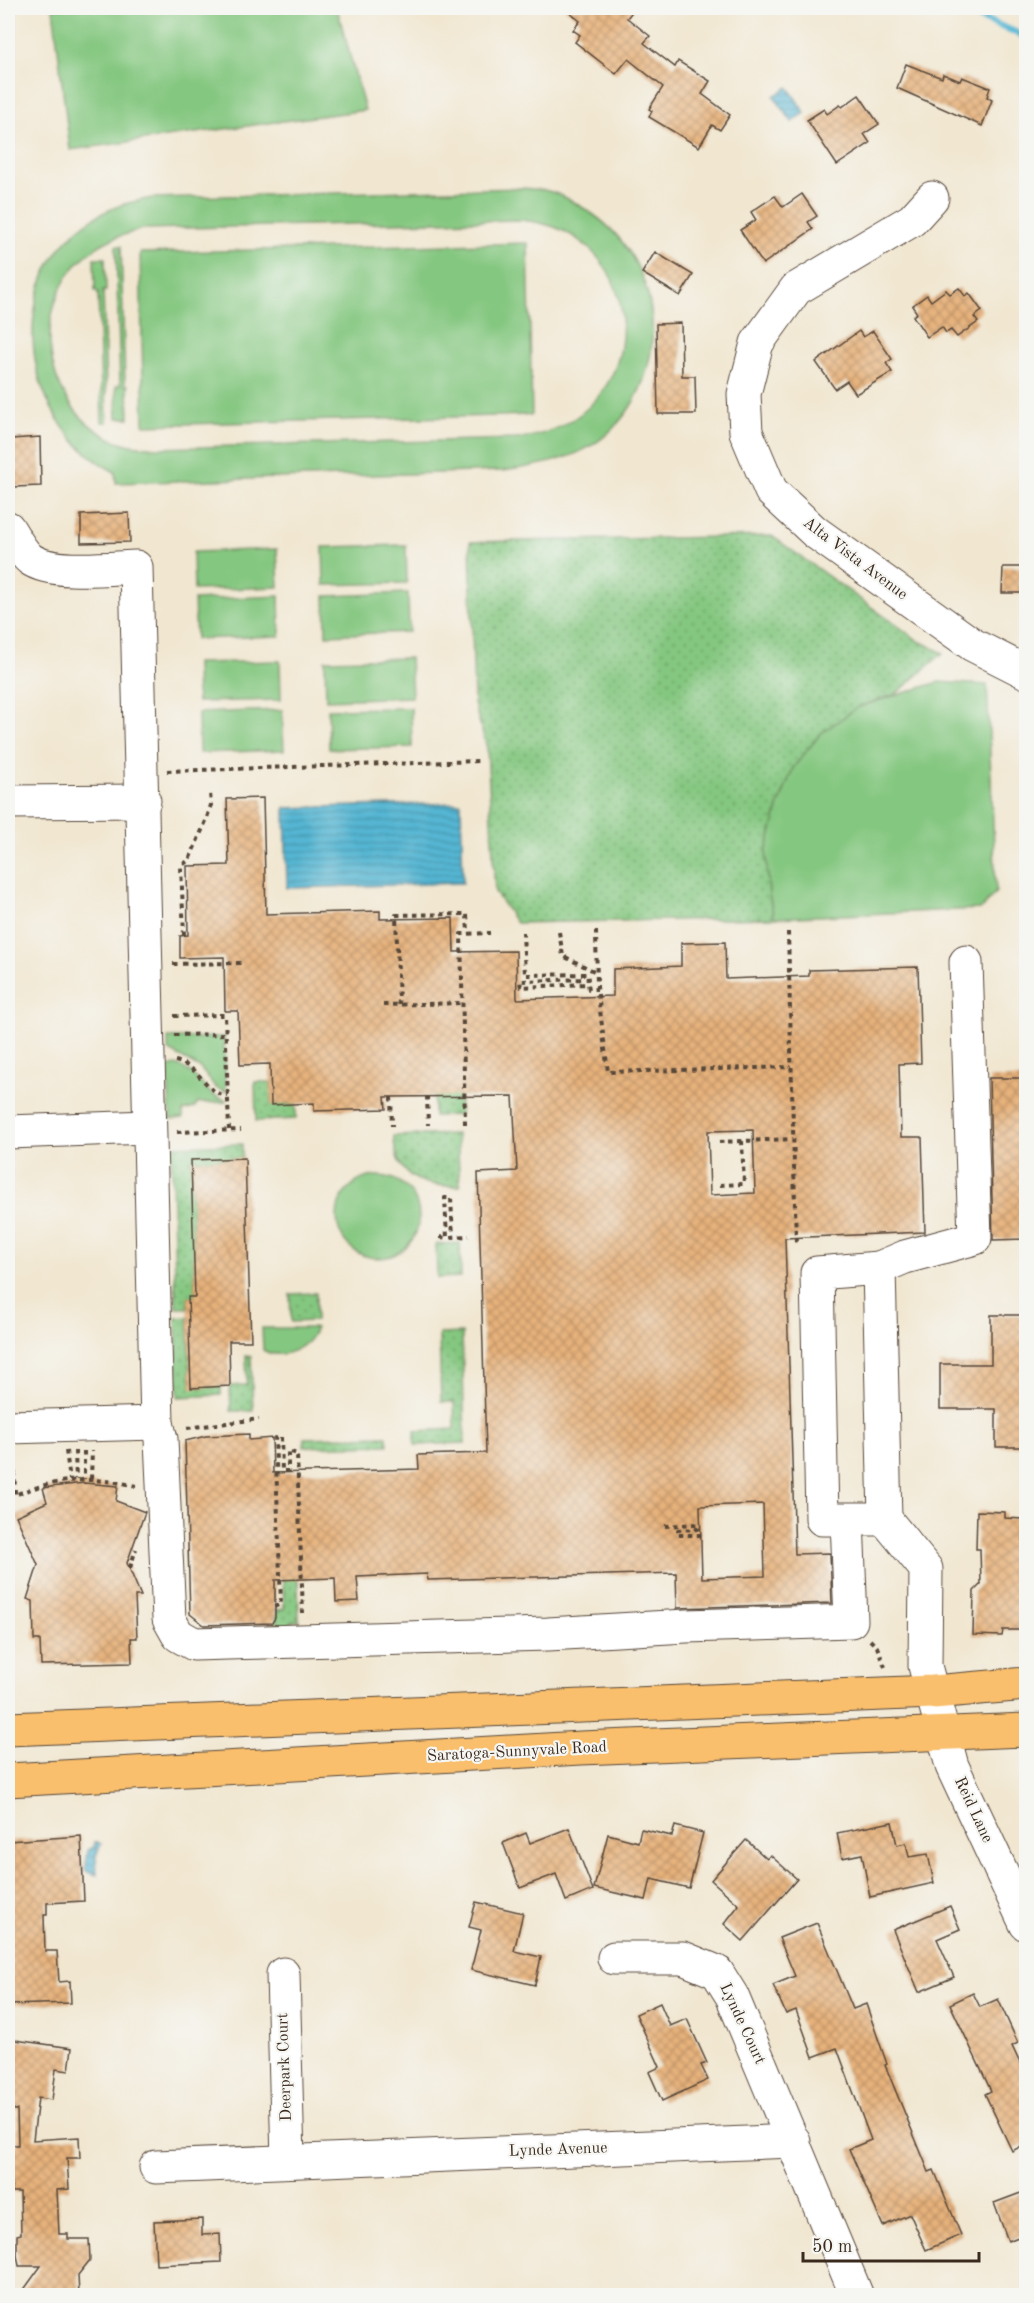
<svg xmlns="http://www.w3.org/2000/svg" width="1034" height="2303" font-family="'Old Standard TT',serif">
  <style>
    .grass { fill: #84c780; stroke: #60784f; stroke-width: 1.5; fill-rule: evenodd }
    .park { fill: url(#park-dots); stroke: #60784f; stroke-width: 1.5 }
    .water { fill: url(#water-rules); stroke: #487078; stroke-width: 1.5 }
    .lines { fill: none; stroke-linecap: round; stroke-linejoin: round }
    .stream { stroke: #54b6d3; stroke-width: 7 }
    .building { fill: url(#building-cross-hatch); fill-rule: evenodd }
    .minor-casing { stroke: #564639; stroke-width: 35 }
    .major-casing { stroke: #564639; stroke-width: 35 }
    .path { stroke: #564639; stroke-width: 4; stroke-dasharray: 4.5 4.5; stroke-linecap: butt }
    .minor { stroke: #fff; stroke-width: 33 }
    .major { stroke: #f9bf6d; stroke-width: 33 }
    .labels { text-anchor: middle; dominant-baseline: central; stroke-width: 4.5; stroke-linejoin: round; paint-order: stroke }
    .street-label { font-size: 16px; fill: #3b2a1e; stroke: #f6f6f2 }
  </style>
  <defs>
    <pattern id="park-dots" width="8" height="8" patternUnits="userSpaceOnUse" patternTransform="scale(1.5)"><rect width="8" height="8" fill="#84c780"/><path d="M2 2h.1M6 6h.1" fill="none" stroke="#6da268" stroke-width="1.8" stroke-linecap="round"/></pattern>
    <pattern id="water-rules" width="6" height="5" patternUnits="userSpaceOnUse" patternTransform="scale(1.5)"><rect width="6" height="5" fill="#54b6d3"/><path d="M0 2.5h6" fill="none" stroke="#4794ab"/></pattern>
    <pattern id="building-cross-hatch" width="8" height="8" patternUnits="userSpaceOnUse" patternTransform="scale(1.5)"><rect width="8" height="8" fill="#e7b27c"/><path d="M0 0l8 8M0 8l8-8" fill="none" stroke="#bc9165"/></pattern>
  </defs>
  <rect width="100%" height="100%" fill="#f6f6f2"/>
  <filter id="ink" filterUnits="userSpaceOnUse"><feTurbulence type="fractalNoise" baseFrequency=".0167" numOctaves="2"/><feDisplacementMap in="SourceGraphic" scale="12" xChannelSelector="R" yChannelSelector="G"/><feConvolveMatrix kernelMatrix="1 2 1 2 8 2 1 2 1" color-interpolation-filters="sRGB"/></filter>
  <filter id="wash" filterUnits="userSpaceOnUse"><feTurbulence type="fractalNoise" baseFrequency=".008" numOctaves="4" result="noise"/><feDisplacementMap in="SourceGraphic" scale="24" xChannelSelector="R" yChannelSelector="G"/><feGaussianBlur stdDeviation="1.35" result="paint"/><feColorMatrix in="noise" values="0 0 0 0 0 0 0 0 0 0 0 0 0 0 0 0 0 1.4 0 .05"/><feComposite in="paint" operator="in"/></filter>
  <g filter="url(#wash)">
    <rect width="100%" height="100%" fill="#f1e7d1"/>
    <!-- grass -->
    <g class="grass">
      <polygon points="53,8 337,8 365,110 70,150"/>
      <path d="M 521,188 C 530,189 540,189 548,191 C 561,194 574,202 585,209 C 665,258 676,373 606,435 C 579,459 538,466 503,471 L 116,483 L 115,472 C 0,413 0,218 153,198 ZM 519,220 C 655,229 660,422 516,439 L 157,448 C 142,446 126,446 112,439 C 38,405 27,294 96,248 C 110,238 126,234 143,229 Z"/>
      <polygon points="528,243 532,415 144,425 140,253"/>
      <polygon points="116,246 121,246 125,385 128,385 129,418 117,418 116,386 120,385"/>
      <polygon points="94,258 105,258 106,291 103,291 107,422 102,422 98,292 95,291"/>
      <polygon points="406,545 407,583 324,585 323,547"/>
      <polygon points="277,549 279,587 194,590 193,552"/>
      <polygon points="408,593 409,632 326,635 325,596"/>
      <polygon points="279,596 280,636 196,639 194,600"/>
      <polygon points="410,658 412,697 326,700 325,660"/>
      <polygon points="280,661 281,700 197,702 196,663"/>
      <polygon points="939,682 987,685 996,892 981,909 774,918 769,895 766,852 778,807 793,768 820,734 858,707"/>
      <polygon points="411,708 412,747 329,749 328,709"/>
      <polygon points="282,710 284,750 199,753 198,713"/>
      <polygon points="224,1037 226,1092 216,1088 200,1068 168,1050 168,1038"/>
      <path d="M 176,1065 C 200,1072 203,1096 226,1100 L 226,1102 L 198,1103 L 194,1108 L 183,1111 L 183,1118 L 170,1119 L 168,1067 Z"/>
      <circle cx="378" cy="1217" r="41"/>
      <path d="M 262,1328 L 316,1328 C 309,1348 282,1361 263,1350 Z"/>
    </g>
    <!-- park -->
    <g class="park">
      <polygon points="772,536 919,641 943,653 896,694 858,707 820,734 793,768 778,807 766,852 769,895 774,918 516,923 495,892 487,748 474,704 470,542"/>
      <polygon points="456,1011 460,1115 434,1116 434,1096"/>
      <polygon points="255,1082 271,1082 271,1105 296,1104 296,1119 256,1121"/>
      <path d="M 457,1134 L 460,1186 C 424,1187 394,1179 394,1136 Z"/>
      <polygon points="242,1144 242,1158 191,1160 195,1297 188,1297 188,1308 176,1308 171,1146"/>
      <polygon points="460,1243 461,1277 437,1278 436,1244"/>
      <polygon points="316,1293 316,1321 291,1322 290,1294"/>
      <polygon points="188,1317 191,1387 221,1387 221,1395 178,1397 176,1318"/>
      <polygon points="462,1333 465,1443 415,1445 415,1431 455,1429 454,1402 441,1402 439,1334"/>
      <polygon points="246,1356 251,1356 253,1411 231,1411 230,1386 247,1385"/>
      <polygon points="387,1436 388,1445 304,1447 305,1438"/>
      <polygon points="295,1477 299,1621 294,1621 283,1631 276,1631 277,1610 284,1609 281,1521"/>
    </g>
    <!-- water -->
    <g class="water">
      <polygon points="788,87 805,113 792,122 774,96"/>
      <polygon points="461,803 463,883 287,888 285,808"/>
      <polygon points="95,1842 101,1844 96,1856 97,1875 85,1871 88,1850 94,1847"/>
    </g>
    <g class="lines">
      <!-- stream -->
      <polyline class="stream" points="958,8 1026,37"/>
    </g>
    <g id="blocks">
      <!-- building -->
      <g class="building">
        <polygon points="564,8 635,8 627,18 650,36 644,43 675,67 678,61 710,81 702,94 730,115 720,130 712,125 699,147 649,117 652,111 649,109 663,87 628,59 616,74 575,42 580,35 573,30 580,21"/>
        <polygon points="906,64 942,78 943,74 960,81 962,77 990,88 987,97 992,100 982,126 897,88"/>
        <polygon points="859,95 879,124 864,134 870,143 837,165 807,120 824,109 827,114 840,105 842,107"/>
        <polygon points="802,194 817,216 808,222 813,229 763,264 740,230 756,220 751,212 775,196 783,207"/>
        <polygon points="655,252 693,275 680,296 642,273"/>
        <polygon points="959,288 965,296 969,293 982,311 974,317 978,322 957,337 951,330 946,333 942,327 927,337 913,316 917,313 912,306 927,295 931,301 946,290 950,294"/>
        <polygon points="681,323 682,376 695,376 696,414 658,414 656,324"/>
        <polygon points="859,331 863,337 873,331 892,359 886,363 892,372 856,394 847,381 835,389 816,362"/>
        <polygon points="40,437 41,486 13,487 11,439"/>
        <polygon points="129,513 130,542 81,543 81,515"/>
        <polygon points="1003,567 1026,567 1026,593 1002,593"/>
        <path d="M 263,798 L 266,914 L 380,911 L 380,919 L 453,918 L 454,952 L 516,951 L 517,999 L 613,996 L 613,969 L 681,966 L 681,943 L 725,942 L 726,979 L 809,976 L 809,970 L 918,967 L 921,1063 L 899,1064 L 901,1137 L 922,1137 L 925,1232 L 785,1238 L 795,1554 L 830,1553 L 832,1603 L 677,1608 L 676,1573 L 428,1580 L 427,1574 L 357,1577 L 359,1601 L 336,1602 L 335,1578 L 275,1580 L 275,1618 L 272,1623 L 204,1625 L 190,1614 L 185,1441 L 206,1436 L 249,1434 L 249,1440 L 272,1438 L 273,1473 L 419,1469 L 418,1455 L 486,1453 L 478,1173 L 517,1171 L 513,1096 L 385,1097 L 386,1109 L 314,1111 L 314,1103 L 271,1105 L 270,1064 L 240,1065 L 238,1011 L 225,1011 L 224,957 L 180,958 L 180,936 L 188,935 L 187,866 L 229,865 L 227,799 ZM 753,1130 L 755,1193 L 710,1195 L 708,1131 ZM 763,1504 L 765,1576 L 702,1578 L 700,1506 Z"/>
        <polygon points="989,1078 1025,1078 1026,1239 993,1240"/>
        <polygon points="245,1158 251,1341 229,1341 230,1386 191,1388 188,1297 195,1297 191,1160"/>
        <polygon points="991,1315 1025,1315 1024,1447 996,1447 996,1409 940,1409 940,1364 991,1364"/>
        <polygon points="84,1483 118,1486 116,1501 145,1512 127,1563 141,1596 135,1596 137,1638 131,1638 132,1663 41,1665 40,1640 34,1640 33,1601 27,1599 38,1565 16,1516 47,1502 43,1488"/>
        <polygon points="977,1511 1005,1512 1005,1518 1024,1519 1021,1630 1003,1630 1002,1636 973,1635 974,1591 981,1584 980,1549 976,1549"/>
        <polygon points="892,1822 897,1845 906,1843 909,1857 928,1854 934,1883 870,1897 862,1854 842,1858 837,1833"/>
        <polygon points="675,1826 703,1833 689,1888 651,1879 646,1900 594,1888 608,1834 638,1842 641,1829 672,1836"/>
        <polygon points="569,1828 593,1890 566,1901 556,1874 520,1888 503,1843 526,1833 530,1843"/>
        <polygon points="81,1836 84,1901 47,1903 47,1915 44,1915 45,1951 57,1951 59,1982 70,1981 71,2003 8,2005 8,1841"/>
        <polygon points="746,1840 767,1859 770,1855 797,1879 743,1941 724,1924 739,1905 711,1880"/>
        <polygon points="476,1902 523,1913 514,1951 541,1957 535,1985 471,1970 481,1930 469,1927"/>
        <polygon points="950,1906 960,1929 937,1939 954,1977 919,1992 893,1930"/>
        <polygon points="817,1923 853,2009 866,2004 887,2064 885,2065 929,2172 934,2170 961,2235 926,2250 910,2214 883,2226 849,2149 871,2140 837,2048 813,2057 796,2010 786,2014 773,1985 795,1976 779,1938"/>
        <polygon points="973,1993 980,2007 998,1999 1018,2043 1012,2046 1026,2076 1026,2144 1012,2151 985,2094 991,2091 950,2004"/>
        <polygon points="660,2003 670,2026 687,2019 707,2063 701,2065 708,2080 662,2101 649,2072 660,2067 636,2014"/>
        <polygon points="8,2039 72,2048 69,2071 56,2069 52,2100 38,2098 33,2140 79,2137 80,2158 67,2158 69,2189 57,2190 59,2234 68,2234 68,2239 89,2239 90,2260 78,2275 79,2295 20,2295 41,2266 19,2266 17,2255 17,2235 21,2234 20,2192 12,2192 10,2169 8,2169 8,2145 18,2145 17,2110 8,2109"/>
        <polygon points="1026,2191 1026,2234 1008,2241 994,2203"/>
        <polygon points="202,2219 202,2235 220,2234 221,2262 156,2265 154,2221"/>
      </g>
    </g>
  </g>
  <g filter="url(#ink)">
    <use href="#blocks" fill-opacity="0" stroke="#564639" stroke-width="1.5"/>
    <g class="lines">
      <defs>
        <g id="minor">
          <polyline points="932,198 912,220 796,289 757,343 744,394 746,432 771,491 815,532 973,645 1026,672"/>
          <path d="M 8,528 C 14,537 21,552 30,559 C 52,575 110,568 136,567 L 157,1423 L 161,1439 L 169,1619 L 178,1635 L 194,1644 L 548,1634 L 686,1626 L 851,1621 L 847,1519 L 885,1519 L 879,1268 L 817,1273 L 822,1519 L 847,1519"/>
          <polyline points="8,802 144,801"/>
          <polyline points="8,1132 149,1127"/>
          <polyline points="879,1268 905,1257 975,1238 966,962"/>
          <polyline points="8,1427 157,1423"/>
          <polyline points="885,1519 926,1569 925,1666 952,1766 1026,1924"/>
          <polyline points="614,1958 683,1958 717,1972 732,1996 857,2296"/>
          <polyline points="283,1974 288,2160"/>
          <polyline points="156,2167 794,2141"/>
        </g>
        <g id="major">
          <polyline points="8,1729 933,1692 1026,1684"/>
          <polyline points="8,1780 581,1748 1026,1730"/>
        </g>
      </defs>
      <!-- minor casing -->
      <use href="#minor" class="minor-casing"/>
      <!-- major casing -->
      <use href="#major" class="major-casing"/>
      <!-- path -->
      <g class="path">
        <polyline points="167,771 480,761"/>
        <polyline points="596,931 597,987 608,1072 791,1067"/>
        <polyline points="523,932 525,975 587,974 588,979 520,981 521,987 588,984 589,989 597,989"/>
        <polyline points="559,932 563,956 596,972"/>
        <polyline points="788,932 796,1244"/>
        <polyline points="184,935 181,866 189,860 206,821 211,805 210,793"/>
        <polyline points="173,964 242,963"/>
        <polyline points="383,1005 463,1003"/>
        <polyline points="399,1005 396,915 467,914 468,933"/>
        <polyline points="174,1016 225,1015 229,1130"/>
        <polyline points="174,1035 226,1034"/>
        <path d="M 175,1061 C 202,1067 205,1094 228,1096"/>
        <polyline points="427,1096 428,1125"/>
        <polyline points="391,1097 392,1126"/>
        <polyline points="465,1124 461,934 490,933"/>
        <polyline points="177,1132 241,1130"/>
        <polyline points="719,1142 742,1141"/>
        <polyline points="720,1185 744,1184 742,1141 793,1139"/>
        <polyline points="440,1237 447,1238 445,1198 451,1198 453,1237 469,1236"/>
        <polyline points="187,1428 259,1419"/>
        <polyline points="281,1437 282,1471 288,1471 288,1451 297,1454 303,1613"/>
        <polyline points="66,1451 70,1480"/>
        <polyline points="75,1451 76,1479"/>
        <polyline points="84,1451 84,1479"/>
        <path d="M 14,1453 L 15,1495 C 56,1478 93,1476 136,1486"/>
        <polyline points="91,1479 92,1451"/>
        <polyline points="665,1526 697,1524 698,1529 678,1530 678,1535 705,1535"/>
        <polyline points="130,1568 136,1549"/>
        <polyline points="274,1607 281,1604 275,1434"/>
        <polyline points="870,1640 877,1647 885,1667"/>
      </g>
      <!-- minor -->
      <use href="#minor" class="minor"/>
      <!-- major -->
      <use href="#major" class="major"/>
    </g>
  </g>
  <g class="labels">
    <!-- street labels -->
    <g class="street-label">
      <text transform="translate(855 559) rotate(37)">Alta Vista Avenue</text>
      <text transform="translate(517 1752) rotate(-3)">Saratoga-Sunnyvale Road</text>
      <text transform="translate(973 1810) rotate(65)">Reid Lane</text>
      <text transform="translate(742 2024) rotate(65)">Lynde Court</text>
      <text transform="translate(285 2067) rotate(-92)">Deerpark Court</text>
      <text transform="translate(558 2150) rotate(-2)">Lynde Avenue</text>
    </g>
  </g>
  <!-- margin -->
  <rect width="1034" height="2303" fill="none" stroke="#f6f6f2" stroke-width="30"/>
  <!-- scale -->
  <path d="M803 2252v9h176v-9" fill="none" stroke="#3b2a1e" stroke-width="3"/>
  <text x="812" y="2252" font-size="18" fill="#3b2a1e" stroke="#f6f6f2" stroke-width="4.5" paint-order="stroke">50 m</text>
</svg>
